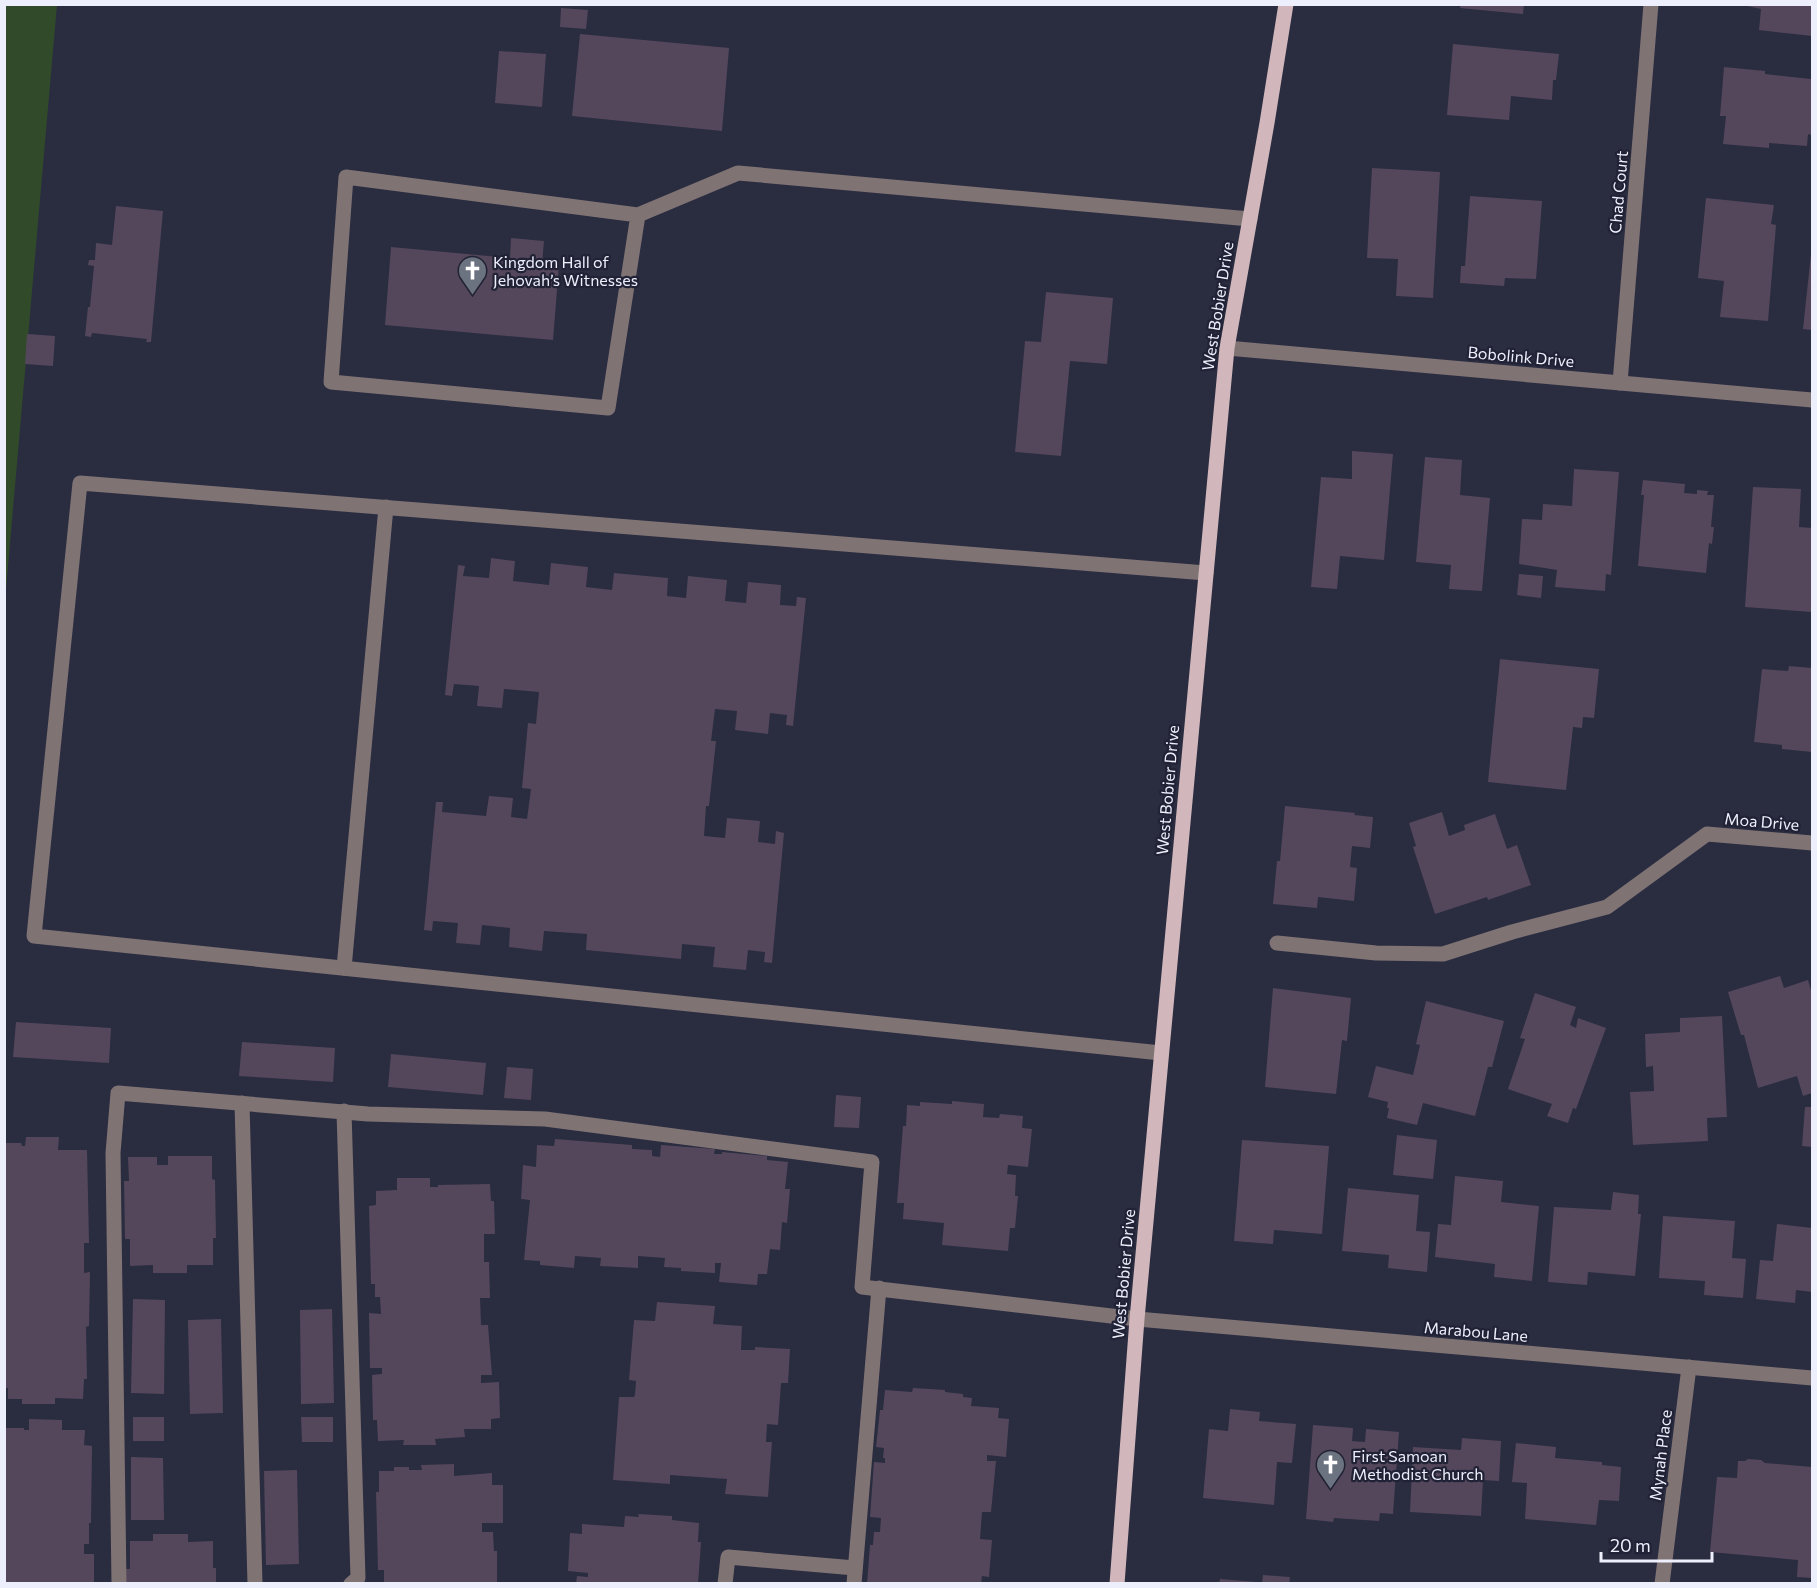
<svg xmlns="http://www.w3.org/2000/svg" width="1817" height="1588" font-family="Commissioner,sans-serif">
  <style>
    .green { fill: #314a2a }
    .building { fill: #54475b }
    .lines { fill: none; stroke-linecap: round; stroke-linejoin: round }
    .minor { stroke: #7f7374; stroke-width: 15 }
    .major { stroke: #d1b7bb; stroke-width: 15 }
    .labels { text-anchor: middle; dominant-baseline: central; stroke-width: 4.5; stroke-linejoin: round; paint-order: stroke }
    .street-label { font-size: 16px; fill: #edeffc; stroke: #212235 }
    .poi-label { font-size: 16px; fill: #edeffc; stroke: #212235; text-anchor: start }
  </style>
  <rect width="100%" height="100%" fill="#2a2c40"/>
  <!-- green -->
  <polygon class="green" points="5,5 57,5 5,601"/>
  <!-- building -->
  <g class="building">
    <polygon points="1461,4 1524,4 1523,14 1460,8"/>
    <polygon points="1738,4 1812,4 1812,36 1759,30 1761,9"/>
    <polygon points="561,8 588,10 586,29 560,27"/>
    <polygon points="580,34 729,48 722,131 572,116"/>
    <polygon points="1453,44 1559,54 1556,80 1553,80 1552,100 1511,96 1509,120 1447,115"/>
    <polygon points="499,51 546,54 542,107 495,103"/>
    <polygon points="1724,67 1765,71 1765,74 1811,79 1812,135 1808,134 1807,146 1769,143 1769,148 1723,144 1726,116 1720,116"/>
    <polygon points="1372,168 1440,172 1433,298 1396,296 1398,259 1367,258"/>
    <polygon points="1470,196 1542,201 1536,279 1505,278 1504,286 1460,283 1461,266 1465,266"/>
    <polygon points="1706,198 1774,205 1771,224 1776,225 1768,321 1720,317 1724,281 1698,278"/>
    <polygon points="116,206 163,211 151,342 146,342 147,339 92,333 91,337 85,336 88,307 90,307 94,266 88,265 89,260 95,260 96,243 112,245"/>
    <polygon points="511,238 544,241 542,264 559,265 553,340 385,325 391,247 510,258"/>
    <polygon points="1811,254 1812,255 1812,330 1803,329"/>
    <polygon points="1046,292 1113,298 1107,364 1070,361 1061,456 1015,452 1025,341 1041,342"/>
    <polygon points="27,334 55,336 53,366 25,364"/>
    <polygon points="1352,451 1393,454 1384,560 1340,556 1337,589 1311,587 1321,477 1352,479"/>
    <polygon points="1425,457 1462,460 1460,495 1490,498 1482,591 1449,589 1451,565 1416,562"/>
    <polygon points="1574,469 1619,472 1611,575 1606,574 1605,591 1555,587 1557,570 1519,564 1522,519 1542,520 1543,504 1572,506"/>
    <polygon points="1643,480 1685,484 1684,493 1697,494 1697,490 1708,491 1707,495 1714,495 1711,527 1714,527 1712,544 1709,543 1706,573 1638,566 1644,495 1641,495"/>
    <polygon points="1753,487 1801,489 1799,527 1812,528 1812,612 1745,607"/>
    <polygon points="491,558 515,561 513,581 549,585 551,563 588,567 586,587 612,590 614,573 668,578 667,596 686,598 688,576 727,580 725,601 746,603 748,582 781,585 780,605 796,606 797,597 806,598 793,726 786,725 787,715 770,713 768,734 735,730 737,711 715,709 711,741 716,741 709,806 706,806 704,836 725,838 727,818 760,821 758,842 775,844 776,831 784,833 772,963 764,962 765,952 748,950 746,970 713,967 715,947 682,944 681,959 586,950 587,934 544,931 542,951 509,947 510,928 482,925 480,945 456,943 458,923 433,921 432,931 424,930 436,802 443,802 442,812 486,816 489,796 513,798 511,817 527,819 531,789 522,788 528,723 536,724 539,692 504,689 502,708 477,706 479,686 454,684 452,696 445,695 458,565 465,566 463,576 489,578"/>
    <polygon points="1519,574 1543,576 1541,598 1517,595"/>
    <polygon points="1500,659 1599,669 1594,718 1583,717 1582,728 1573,727 1566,790 1488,782"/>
    <polygon points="1789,666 1812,668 1812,752 1782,749 1782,745 1754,742 1762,669 1788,671"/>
    <polygon points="1285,806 1355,813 1354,815 1373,817 1370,848 1352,846 1350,867 1357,868 1354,901 1318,897 1317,908 1273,904 1277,861 1280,861"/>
    <polygon points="1442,812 1449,836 1465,830 1464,825 1495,814 1507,849 1517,845 1531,885 1488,900 1487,897 1435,914 1413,847 1416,846 1409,823"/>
    <polygon points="1780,976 1784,988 1808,980 1812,994 1812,1093 1803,1096 1797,1076 1758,1088 1744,1035 1741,1035 1728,992"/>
    <polygon points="1273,988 1351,998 1347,1041 1342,1040 1336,1094 1265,1087"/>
    <polygon points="1535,993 1576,1007 1570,1025 1576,1028 1578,1018 1606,1028 1576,1109 1573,1108 1568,1123 1547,1116 1552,1104 1508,1089 1525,1039 1520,1038"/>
    <polygon points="1426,1001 1504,1021 1492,1067 1488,1067 1475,1116 1423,1103 1417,1125 1387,1118 1389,1108 1387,1108 1388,1102 1368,1097 1376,1066 1413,1075 1420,1045 1416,1044"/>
    <polygon points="1722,1016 1727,1117 1707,1118 1708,1141 1633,1145 1630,1092 1654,1091 1653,1066 1646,1067 1645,1034 1680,1032 1680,1018"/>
    <polygon points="16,1022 111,1028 109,1063 13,1057"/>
    <polygon points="242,1042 335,1048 333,1082 239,1076"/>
    <polygon points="391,1054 486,1063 483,1095 388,1087"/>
    <polygon points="507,1067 533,1069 531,1100 504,1098"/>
    <polygon points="836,1095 861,1097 859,1128 834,1127"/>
    <polygon points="952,1101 984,1104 983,1117 999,1118 1000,1114 1023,1116 1022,1128 1032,1129 1028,1167 1008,1165 1007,1174 1016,1175 1015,1196 1018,1196 1015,1228 1010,1228 1008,1251 942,1245 944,1223 903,1219 904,1203 897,1203 903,1126 906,1126 907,1105 920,1106 920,1102 952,1104"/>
    <polygon points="1805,1107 1812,1107 1812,1147 1802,1146"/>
    <polygon points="1397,1135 1437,1140 1433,1179 1393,1175"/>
    <polygon points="26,1137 59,1137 58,1150 87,1150 89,1243 84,1243 84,1273 90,1272 89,1326 86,1327 87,1379 84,1379 83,1399 55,1398 55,1404 22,1404 22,1399 8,1399 8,1388 4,1388 4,1143 21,1143 22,1146 25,1146"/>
    <polygon points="555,1139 632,1145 632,1149 652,1150 652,1156 660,1157 661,1145 715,1149 714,1154 722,1154 722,1152 767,1156 767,1160 788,1162 785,1189 790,1189 787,1223 782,1222 780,1250 770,1249 767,1274 758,1274 757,1285 719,1282 721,1263 715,1263 715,1273 681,1271 681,1268 664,1267 665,1258 638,1256 638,1268 600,1266 601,1258 575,1256 574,1268 540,1265 540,1261 524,1260 530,1200 521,1199 523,1165 536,1167 537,1145 554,1146"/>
    <polygon points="1242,1140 1329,1146 1322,1234 1274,1230 1273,1244 1234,1241"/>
    <polygon points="168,1156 212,1156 212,1179 215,1180 216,1238 213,1238 213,1265 187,1265 187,1273 153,1273 153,1265 130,1266 130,1239 125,1239 124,1181 129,1181 128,1157 157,1157 157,1165 168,1165"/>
    <polygon points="1455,1176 1503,1181 1501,1202 1539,1206 1532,1281 1494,1277 1495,1264 1435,1257 1438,1224 1451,1225"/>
    <polygon points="397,1178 430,1178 430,1187 438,1187 438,1185 490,1184 491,1201 494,1201 495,1234 484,1234 484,1262 489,1262 490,1298 480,1298 481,1325 488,1325 492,1375 481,1375 481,1383 499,1382 500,1418 491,1419 491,1429 464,1429 465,1437 435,1439 436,1445 403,1445 404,1440 378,1441 377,1420 373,1420 372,1375 382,1374 382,1368 370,1368 369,1313 381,1314 380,1297 375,1297 375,1284 371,1284 369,1206 376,1205 376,1191 397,1190"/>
    <polygon points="1348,1188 1419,1195 1416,1231 1430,1232 1427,1272 1388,1268 1389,1255 1342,1251"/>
    <polygon points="1613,1192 1639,1195 1638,1214 1641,1214 1635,1276 1588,1272 1587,1285 1548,1282 1554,1207 1611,1210"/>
    <polygon points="1663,1216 1735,1221 1732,1258 1746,1259 1743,1298 1704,1295 1705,1281 1659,1278"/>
    <polygon points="1777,1224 1812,1228 1812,1292 1796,1290 1795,1303 1756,1299 1760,1260 1773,1261"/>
    <polygon points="133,1299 165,1300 164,1394 131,1393"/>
    <polygon points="657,1302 715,1306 713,1324 742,1326 741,1350 755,1350 755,1347 790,1349 788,1383 781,1383 778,1425 767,1424 766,1442 772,1442 768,1497 725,1494 727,1479 670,1475 670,1484 613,1480 619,1397 634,1397 635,1395 636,1381 629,1380 634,1320 655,1321"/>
    <polygon points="332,1309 334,1403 301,1404 300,1310"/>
    <polygon points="221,1319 223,1413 190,1414 188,1320"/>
    <polygon points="913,1388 945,1390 945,1392 963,1394 963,1397 972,1398 971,1406 999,1408 998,1418 1009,1419 1006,1457 987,1455 987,1461 996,1461 991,1512 982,1512 980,1539 992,1540 989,1577 982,1576 981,1584 867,1584 870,1545 873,1545 874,1532 880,1532 881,1518 870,1517 874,1462 885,1463 885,1458 883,1458 884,1448 876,1447 880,1410 883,1410 885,1390 912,1392"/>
    <polygon points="1230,1409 1260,1412 1259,1421 1296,1424 1292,1463 1277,1462 1274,1505 1203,1498 1209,1429 1228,1431"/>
    <rect x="133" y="1417" width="31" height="24"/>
    <polygon points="301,1417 333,1417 333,1442 302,1442"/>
    <polygon points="29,1419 62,1420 62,1430 85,1430 84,1445 92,1446 91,1523 89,1523 89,1544 84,1544 84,1554 94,1554 94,1584 5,1584 5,1428 24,1428 24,1430 29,1430"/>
    <polygon points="1313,1425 1353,1428 1352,1441 1365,1442 1366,1429 1399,1432 1393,1514 1380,1513 1379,1521 1334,1518 1333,1522 1306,1519"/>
    <polygon points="1462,1438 1501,1441 1499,1481 1483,1480 1481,1516 1410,1512 1413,1447 1461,1450"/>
    <polygon points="1516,1443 1556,1447 1555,1458 1602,1462 1602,1465 1621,1467 1619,1501 1599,1500 1596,1525 1525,1519 1527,1483 1512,1482"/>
    <polygon points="131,1457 163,1458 164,1520 131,1520"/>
    <polygon points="1748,1459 1761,1460 1765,1463 1812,1467 1812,1578 1797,1577 1798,1560 1710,1552 1717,1477 1737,1478 1738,1461 1745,1461"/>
    <polygon points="454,1464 454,1476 492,1473 492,1485 503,1485 503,1523 482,1523 482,1532 493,1532 494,1551 497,1551 497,1584 384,1584 384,1570 378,1570 376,1492 379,1492 379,1471 394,1471 394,1467 409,1467 409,1470 422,1470 421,1465"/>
    <polygon points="297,1470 299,1564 266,1565 264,1471"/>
    <polygon points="638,1514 672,1516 672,1520 699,1523 698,1542 701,1542 698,1584 576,1584 577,1576 588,1577 588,1573 568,1571 570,1533 582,1534 582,1524 624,1527 625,1516 639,1517"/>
    <polygon points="153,1534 188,1534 188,1542 213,1541 213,1568 216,1568 216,1584 125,1584 125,1569 130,1569 130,1541 153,1541"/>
    <polygon points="1263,1575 1290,1577 1289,1584 1262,1584"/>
    <polygon points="1220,1579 1257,1582 1257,1584 1219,1584"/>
  </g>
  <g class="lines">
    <!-- minor -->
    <g class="minor">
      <polyline points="638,215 346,177 331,382 608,408 638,215 738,173 1250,219"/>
      <polyline points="1227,348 1812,400"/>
      <polyline points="1620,383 1651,4"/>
      <polyline points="1277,943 1376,953 1443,954 1512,932 1607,907 1707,834 1812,843"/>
      <polyline points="344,968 386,507"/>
      <polyline points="1161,1053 34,936 80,483 1206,573"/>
      <polyline points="242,1103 255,1584"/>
      <polyline points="344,1111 358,1578 351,1584"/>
      <polyline points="119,1584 113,1153 118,1093 368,1114 545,1119 872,1162 862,1287 1137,1319 1812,1378"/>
      <polyline points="725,1584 728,1557 855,1568"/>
      <polyline points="854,1584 879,1288"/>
      <polyline points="1662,1584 1689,1367"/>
    </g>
    <!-- major -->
    <polyline class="major" points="1117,1584 1137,1319 1227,348 1267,123 1286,4"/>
  </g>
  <!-- icons -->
  <defs>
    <symbol id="church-pin" viewBox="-11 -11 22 30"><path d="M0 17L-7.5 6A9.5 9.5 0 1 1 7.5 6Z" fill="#6b7280" stroke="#212235"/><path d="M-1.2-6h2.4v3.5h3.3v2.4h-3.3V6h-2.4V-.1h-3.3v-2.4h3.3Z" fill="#fff"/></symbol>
  </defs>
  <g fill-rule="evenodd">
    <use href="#church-pin" x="456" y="254" width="33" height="45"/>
    <use href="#church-pin" x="1314" y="1448" width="33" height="45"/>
  </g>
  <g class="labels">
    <!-- street labels -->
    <g class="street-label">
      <text transform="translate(1618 192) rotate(-85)">Chad Court</text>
      <text transform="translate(1217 306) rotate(-81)">West Bobier Drive</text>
      <text transform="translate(1521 356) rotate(5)">Bobolink Drive</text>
      <text transform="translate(1167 790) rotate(-85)">West Bobier Drive</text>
      <text transform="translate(1762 821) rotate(5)">Moa Drive</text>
      <text transform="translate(1123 1274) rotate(-85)">West Bobier Drive</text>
      <text transform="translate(1476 1331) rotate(5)">Marabou Lane</text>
      <text transform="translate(1660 1455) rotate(-83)">Mynah Place</text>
    </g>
    <!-- poi labels -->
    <g class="poi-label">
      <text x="493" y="261">Kingdom Hall of<tspan x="493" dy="18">Jehovah’s Witnesses</tspan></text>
      <text x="1352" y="1455">First Samoan<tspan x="1352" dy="18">Methodist Church</tspan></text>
    </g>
  </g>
  <!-- border -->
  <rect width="1817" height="1588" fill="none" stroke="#edeffc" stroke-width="12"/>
  <!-- scale -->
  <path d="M1601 1552v9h111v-9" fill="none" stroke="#edeffc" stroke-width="3"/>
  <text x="1610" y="1552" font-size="18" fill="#edeffc" stroke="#212235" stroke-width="4.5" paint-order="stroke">20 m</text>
</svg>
